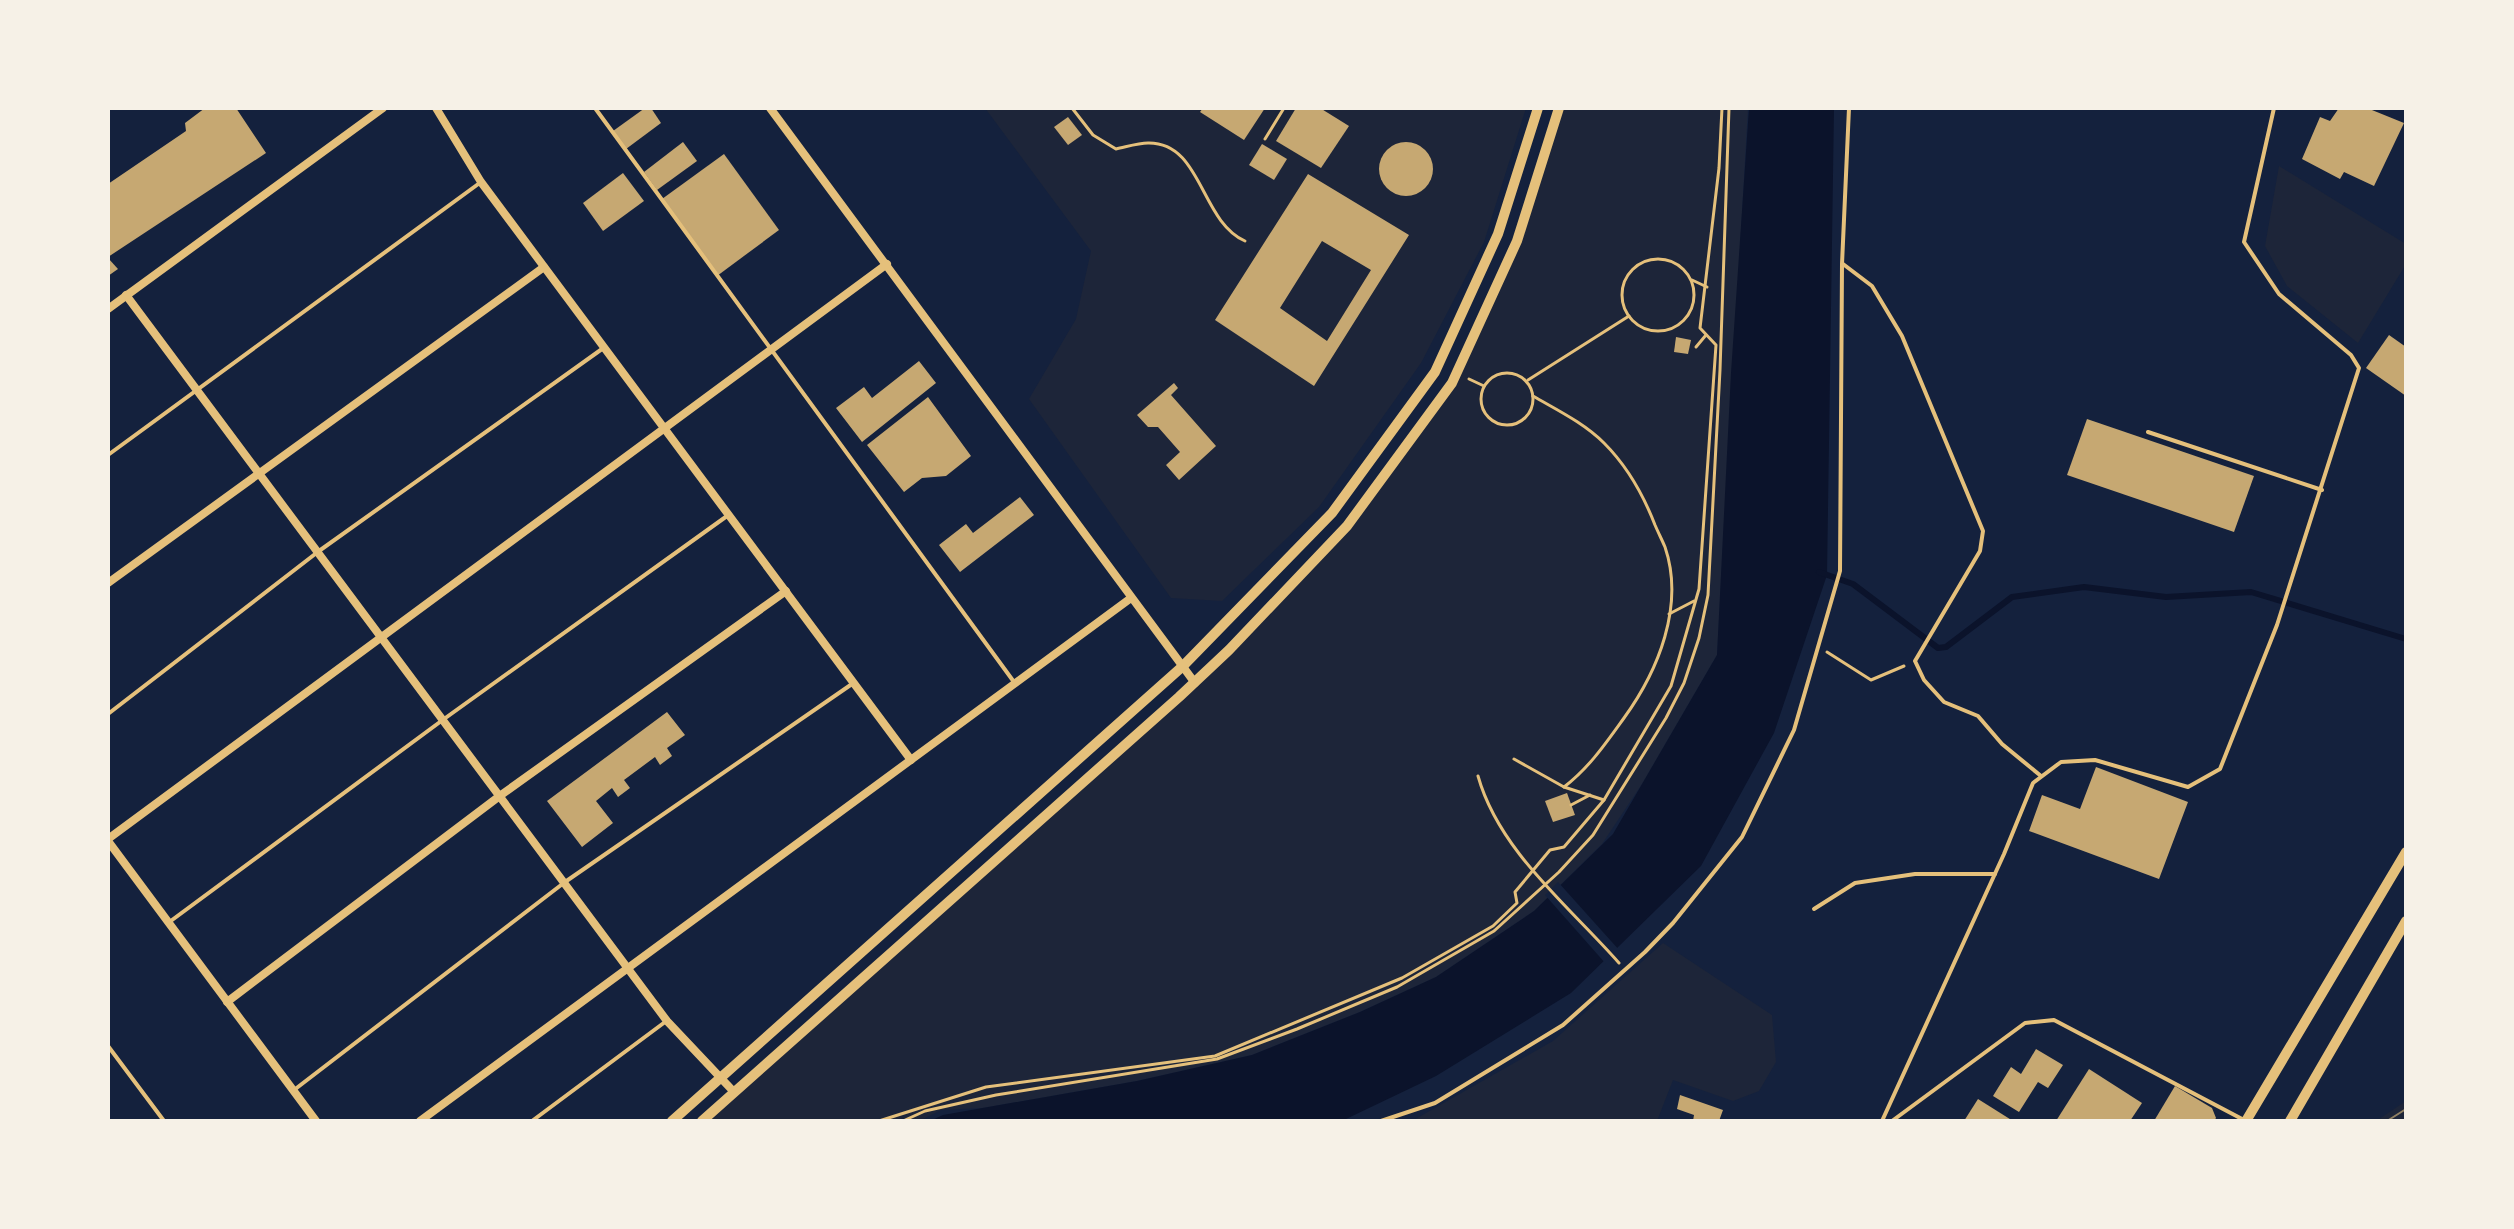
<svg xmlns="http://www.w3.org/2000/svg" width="2514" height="1229" font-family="'Archivo Narrow',sans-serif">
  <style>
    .green { fill: #1d2539 }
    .water { fill: #0b132b }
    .pier { fill: #14213d }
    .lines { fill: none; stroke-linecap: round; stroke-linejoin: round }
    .stream { stroke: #0b132b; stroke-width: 6 }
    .building { fill: #c6a872; fill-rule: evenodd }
    .path { stroke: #e5c07b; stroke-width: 3 }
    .service { stroke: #e5c07b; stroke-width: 4 }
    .minor { stroke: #e5c07b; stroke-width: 8 }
    .tertiary { stroke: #e5c07b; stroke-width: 10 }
    .tram { stroke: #918062; stroke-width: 2 }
  </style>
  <rect width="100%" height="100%" fill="#14213d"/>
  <!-- green -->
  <g class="green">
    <polygon points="985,108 1526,108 1484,242 1421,363 1319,507 1222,601 1171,598 1029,399 1076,319 1091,251"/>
    <polygon points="1559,108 1748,108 1717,655 1642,784 1602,844 1534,911 1436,977 1360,1012 1252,1055 1137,1081 983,1108 941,1110 919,1121 705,1121 1195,683 1364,503 1452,383 1499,281"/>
    <polygon points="2279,166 2406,244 2406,264 2358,343 2287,286 2265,246"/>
    <polygon points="1663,943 1772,1015 1776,1062 1759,1091 1733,1101 1673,1080 1657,1121 1412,1121 1553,1041"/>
    <polygon points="2406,1101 2406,1121 2376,1121"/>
  </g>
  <!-- water -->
  <polygon class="water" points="1749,108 1834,108 1827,575 1774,733 1701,866 1571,993 1436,1076 1346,1119 1338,1121 930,1121 943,1115 1137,1081 1252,1055 1360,1012 1436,977 1534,911 1613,834 1717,655 1731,373"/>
  <!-- pier -->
  <polygon class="pier" points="1558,882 1620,951 1606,964 1545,895"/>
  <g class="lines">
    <!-- stream -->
    <polyline class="stream" points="1819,572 1853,584 1938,648 1946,647 2012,597 2084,587 2166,597 2251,592 2406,639"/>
  </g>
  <!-- building -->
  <g class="building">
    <polygon points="205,108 236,108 266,153 108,257 108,184 186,131 185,123"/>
    <polygon points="645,108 651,108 661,123 626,149 613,131"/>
    <polygon points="1203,108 1265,108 1244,140 1200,112"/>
    <polygon points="1296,108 1320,108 1349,126 1321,168 1276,141"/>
    <polygon points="2339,108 2367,108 2404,123 2374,186 2344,172 2340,179 2302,159 2320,117 2330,121"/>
    <polygon points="1068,117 1082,135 1068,145 1054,127"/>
    <circle cx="1406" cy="169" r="27"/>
    <polygon points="683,142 697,161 657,190 644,172"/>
    <polygon points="1262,144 1287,159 1274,180 1249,165"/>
    <polygon points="724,154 779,230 717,276 662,199"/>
    <polygon points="623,173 644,201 603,231 583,203"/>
    <path d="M 1308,174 L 1409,235 L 1314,386 L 1215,320 ZM 1322,241 L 1371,270 L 1327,341 L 1280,308 Z"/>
    <polygon points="108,258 118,269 108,276"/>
    <polygon points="2389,335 2406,347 2406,396 2366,368"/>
    <polygon points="1676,337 1691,340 1688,354 1674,352"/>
    <polygon points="919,361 936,383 862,442 836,408 864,387 872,398"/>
    <polygon points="1174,383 1178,388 1171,395 1216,446 1179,480 1166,465 1180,452 1158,427 1148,427 1137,415"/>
    <polygon points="928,397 971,456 946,476 922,478 904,492 867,445"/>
    <polygon points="2087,419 2254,476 2234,532 2067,475"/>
    <polygon points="1020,497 1034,515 960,572 939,545 966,524 973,533"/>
    <polygon points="667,712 685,735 667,748 672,756 660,765 655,757 624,780 630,788 618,797 612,788 596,801 613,823 582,847 547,801"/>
    <polygon points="2096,767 2188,802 2159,879 2029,831 2042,795 2080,809"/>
    <polygon points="1567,793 1575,815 1553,822 1545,801"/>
    <polygon points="2036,1049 2063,1065 2048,1088 2038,1082 2019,1112 1993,1096 2011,1067 2021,1074"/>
    <polygon points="2089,1069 2142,1103 2130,1121 2056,1121"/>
    <polygon points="2175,1086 2212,1108 2216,1118 2214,1121 2154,1121"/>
    <polygon points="1680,1095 1723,1110 1719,1121 1693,1121 1694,1115 1677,1109"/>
    <polygon points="1978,1099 2013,1121 1964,1121"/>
  </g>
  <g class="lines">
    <!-- path -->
    <g class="path">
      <path d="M 1072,108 L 1093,135 L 1116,149 C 1126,147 1138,143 1148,143 C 1202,142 1200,221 1245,241"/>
      <polyline points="1265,139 1284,108"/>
      <circle cx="1658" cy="295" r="36"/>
      <polyline points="1692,280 1707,287"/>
      <polyline points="1696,347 1706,335"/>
      <circle cx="1507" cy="399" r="26"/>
      <polyline points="1469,379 1484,386"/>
      <polyline points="1528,380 1629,316"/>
      <path d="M 1533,396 C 1557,410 1584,423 1604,443 C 1627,466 1643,494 1655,525 C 1658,532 1662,540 1665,547 C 1685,606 1658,671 1624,718 C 1606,743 1589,768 1564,787"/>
      <polyline points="1669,614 1694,601"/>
      <polyline points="1827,652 1871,680 1904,666"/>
      <polyline points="1514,759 1564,787 1604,800"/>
      <path d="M 1478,776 C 1499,851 1569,906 1619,963"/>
      <polyline points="1571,805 1590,795"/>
      <polyline points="879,1121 986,1087 1215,1056 1402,978 1493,926 1517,903 1515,892 1550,850 1564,847 1604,800 1671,686 1699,589 1716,345 1700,328 1719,168 1722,108"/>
      <polyline points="903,1121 925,1111 996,1095 1217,1059 1297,1029 1397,987 1494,931 1559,872 1593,835 1666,718 1684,683 1699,638 1708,595 1720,370 1729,108"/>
    </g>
    <!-- service -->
    <g class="service">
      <polyline points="595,108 1014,682"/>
      <polyline points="1843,264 1872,286 1902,336 1983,531 1980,551 1915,661 1924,680 1944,702 1978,716 2002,744 2041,776"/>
      <polyline points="2148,432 2322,490"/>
      <polyline points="108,455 481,182"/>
      <polyline points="108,714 319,551 602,349"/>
      <polyline points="1814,909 1855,883 1915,874 1995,874"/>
      <polyline points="168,923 444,719 727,516"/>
      <polyline points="108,1046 164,1121"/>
      <polyline points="294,1090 565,882 852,684"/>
      <polyline points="532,1121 665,1022"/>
      <polyline points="1381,1121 1435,1103 1563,1025 1645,952 1673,923 1742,837 1794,730 1840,571 1842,264 1849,108"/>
      <polyline points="1882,1121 2004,854 2033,783 2061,762 2095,760 2188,787 2220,769 2277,625 2359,368 2351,355 2279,294 2244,242 2274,108"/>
      <polyline points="1892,1121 2025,1023 2054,1020 2244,1120"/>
    </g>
    <!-- minor -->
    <g class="minor">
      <polyline points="436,108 481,182 911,760"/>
      <polyline points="770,108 1195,683"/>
      <polyline points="126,295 667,1021 734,1092"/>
      <polyline points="108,309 383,108"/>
      <polyline points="108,583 544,267"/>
      <polyline points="108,839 887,264"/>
      <polyline points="108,841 316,1121"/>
      <polyline points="227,1002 501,795 786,591"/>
      <polyline points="420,1121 1131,598"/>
    </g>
    <!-- tertiary -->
    <g class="tertiary">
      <polyline points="672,1121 1183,666 1332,513 1435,372 1498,234 1538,108"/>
      <polyline points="702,1121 1179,697 1229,650 1347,526 1452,383 1517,241 1559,108"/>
      <polyline points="2246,1121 2406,852"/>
      <polyline points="2290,1121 2406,921"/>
    </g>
    <!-- tram -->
    <polyline class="tram" points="2387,1121 2406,1109"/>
  </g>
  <!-- border -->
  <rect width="2514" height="1229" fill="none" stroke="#f6f1e7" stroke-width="220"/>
</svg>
